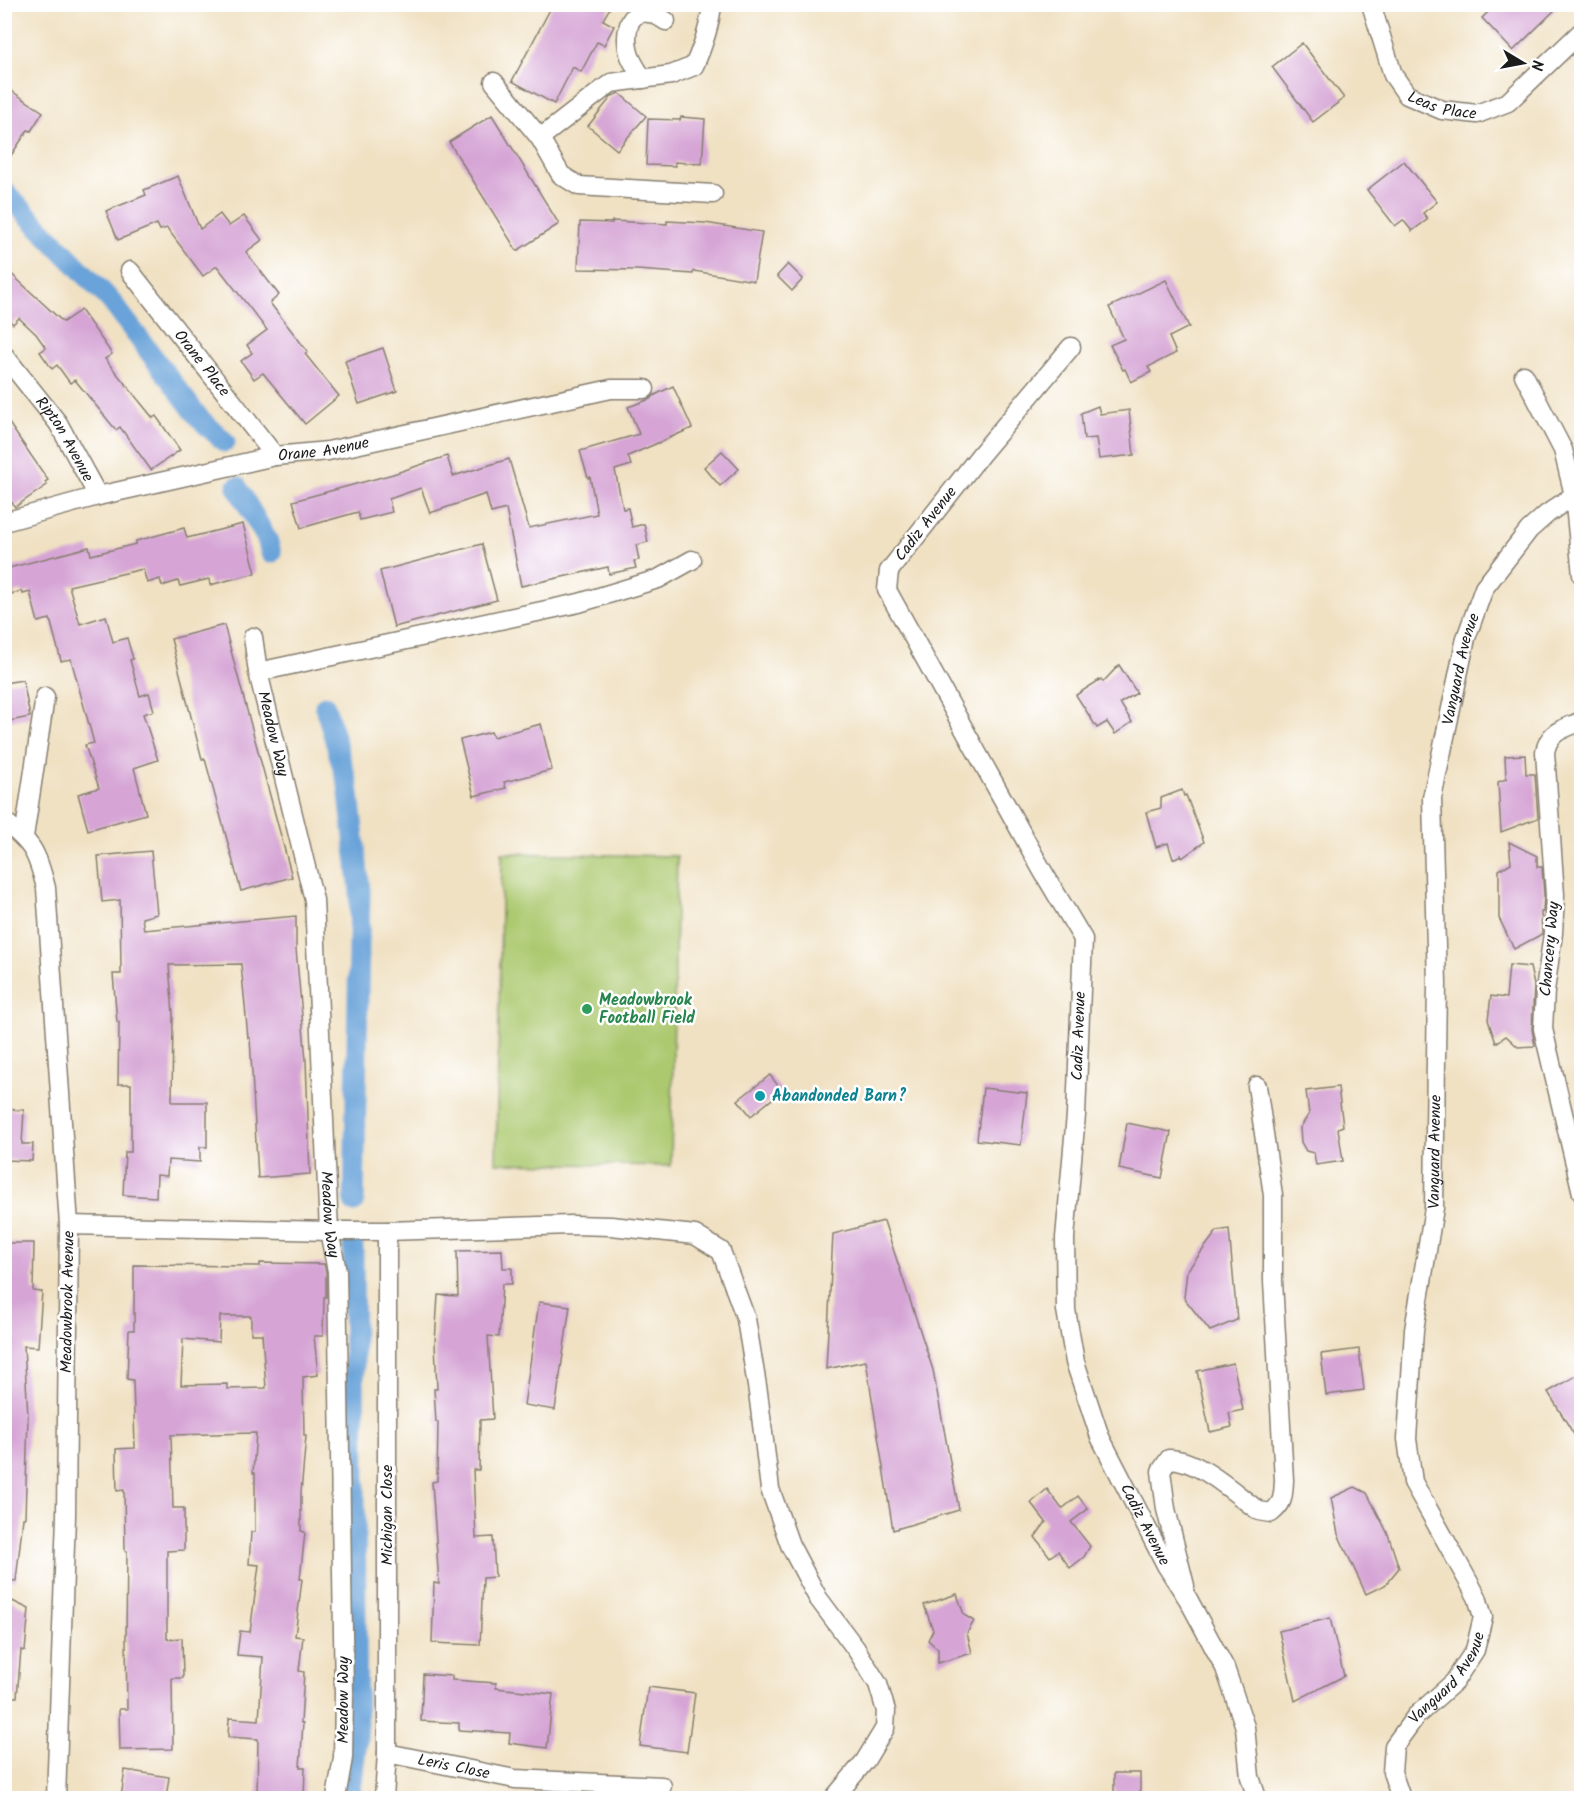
<svg xmlns="http://www.w3.org/2000/svg" width="1586" height="1803" font-family="Kalam,sans-serif">
  <style>
    .green { fill: #acc970; stroke: #647246; stroke-width: 1.5 }
    .lines { fill: none; stroke-linecap: round; stroke-linejoin: round }
    .canal { stroke: #69a3d9; stroke-width: 21 }
    .building { fill: #d6a5d5; fill-rule: evenodd }
    .minor-casing { stroke: #867e70; stroke-width: 21 }
    .minor { stroke: #fff; stroke-width: 18 }
    .leisure-dot { fill: #2e9e5b; stroke: #fff; stroke-width: 2 }
    .culture-dot { fill: #0f9aa8; stroke: #fff; stroke-width: 2 }
    .labels { text-anchor: middle; dominant-baseline: central; stroke-width: 5; stroke-linejoin: round; paint-order: stroke }
    .street-label { font-size: 16px; fill: #1c1c1c; stroke: #fff }
    .leisure-label { font-size: 16px; font-weight: bold; fill: #27864d; stroke: #fff; text-anchor: start }
    .culture-label { font-size: 16px; font-weight: bold; fill: #0d838f; stroke: #fff; text-anchor: start }
  </style>
  <rect width="100%" height="100%" fill="#fff"/>
  <filter id="ink" filterUnits="userSpaceOnUse"><feTurbulence type="fractalNoise" baseFrequency=".0167" numOctaves="2"/><feDisplacementMap in="SourceGraphic" scale="12" xChannelSelector="R" yChannelSelector="G"/><feConvolveMatrix kernelMatrix="1 2 1 2 8 2 1 2 1" color-interpolation-filters="sRGB"/></filter>
  <filter id="wash" filterUnits="userSpaceOnUse"><feTurbulence type="fractalNoise" baseFrequency=".008" numOctaves="4" result="noise"/><feDisplacementMap in="SourceGraphic" scale="24" xChannelSelector="R" yChannelSelector="G"/><feGaussianBlur stdDeviation="1.35" result="paint"/><feColorMatrix in="noise" values="0 0 0 0 0 0 0 0 0 0 0 0 0 0 0 0 0 1.4 0 .05"/><feComposite in="paint" operator="in"/></filter>
  <g filter="url(#wash)">
    <rect width="100%" height="100%" fill="#f0e1c3"/>
    <!-- green -->
    <polygon class="green" points="502,853 677,856 671,1166 496,1163"/>
    <g class="lines">
      <!-- canal -->
      <g class="canal">
        <polyline points="4,191 111,301 199,418 225,442"/>
        <polyline points="237,487 267,539 271,553"/>
        <polyline points="325,706 348,785 360,891 354,1202"/>
        <polyline points="350,1798 357,1740 353,1246"/>
      </g>
    </g>
    <g id="blocks">
      <!-- building -->
      <g class="building">
        <polygon points="553,4 612,4 603,20 614,26 604,45 597,42 581,72 573,67 554,104 512,81"/>
        <polygon points="1496,4 1561,4 1513,51 1482,18"/>
        <polygon points="1302,43 1344,98 1313,122 1272,67"/>
        <polygon points="4,86 43,112 31,131 28,130 4,166"/>
        <polygon points="619,93 646,116 617,150 588,126 612,96"/>
        <polygon points="492,115 559,224 517,251 449,142"/>
        <polygon points="681,117 705,119 702,164 675,162 675,166 646,165 648,119 680,120"/>
        <polygon points="1404,161 1437,202 1423,213 1428,219 1412,231 1403,220 1395,226 1367,190"/>
        <polygon points="178,176 200,229 220,214 229,226 244,216 262,240 246,252 279,295 270,303 308,352 305,354 339,396 305,424 263,373 254,379 241,361 252,353 247,345 267,330 217,266 203,276 167,228 160,230 157,224 118,240 106,211 146,195 144,190"/>
        <polygon points="612,221 667,224 667,221 705,223 762,232 754,281 694,271 693,274 637,270 578,269 580,222 612,223"/>
        <polygon points="788,264 803,279 792,291 777,276"/>
        <polygon points="4,267 63,322 81,310 112,354 105,359 153,418 156,416 180,450 151,470 120,427 116,430 75,380 70,383 57,365 52,369 40,352 46,348 36,334 19,318 13,324 4,315"/>
        <polygon points="1166,280 1189,327 1169,337 1176,353 1148,367 1151,372 1131,382 1125,369 1123,370 1110,345 1124,339 1109,307"/>
        <polygon points="383,348 397,391 359,404 345,361"/>
        <polygon points="673,386 692,428 628,456 631,465 615,470 623,509 628,508 632,527 644,524 648,542 636,545 639,560 634,561 636,568 609,574 608,567 521,586 506,509 491,513 486,494 430,513 421,488 389,499 392,512 360,520 358,512 301,528 293,501 393,474 447,456 453,476 509,459 529,528 597,514 590,477 588,478 580,451 639,434 628,407 650,399 655,395"/>
        <polygon points="1098,406 1100,414 1129,410 1134,455 1099,459 1096,438 1084,439 1081,413"/>
        <polygon points="4,416 48,480 45,482 47,485 15,507 4,492"/>
        <polygon points="722,451 739,469 720,486 704,467"/>
        <polygon points="243,524 256,573 210,585 209,579 180,586 178,581 162,586 160,579 147,583 143,569 69,586 80,624 106,616 113,642 127,638 133,659 130,660 140,696 149,693 154,711 143,714 158,760 134,768 146,814 88,830 78,794 99,788 85,745 94,743 71,659 61,661 50,619 38,622 30,592 23,594 22,591 11,594 5,569 89,547 91,555 136,544 136,541 184,528 187,538"/>
        <polygon points="482,544 497,600 394,627 380,571"/>
        <polygon points="224,625 292,877 241,891 205,759 202,759 171,639"/>
        <polygon points="1119,665 1137,693 1120,703 1132,722 1115,734 1107,722 1097,728 1076,695 1101,679 1103,682"/>
        <polygon points="23,680 30,717 4,722 4,683"/>
        <polygon points="541,724 552,770 504,782 506,788 474,796 460,740 491,732 493,737"/>
        <polygon points="1525,755 1526,774 1535,774 1538,818 1501,832 1498,782 1506,779 1505,756"/>
        <polygon points="1182,790 1184,796 1186,795 1204,842 1182,858 1181,855 1173,859 1168,843 1156,847 1146,812 1161,808 1161,798"/>
        <polygon points="1509,842 1537,856 1537,867 1542,867 1544,895 1543,912 1541,912 1542,934 1514,949 1499,918 1499,870 1511,863"/>
        <polygon points="151,851 157,914 142,918 144,930 296,916 296,949 306,1060 310,1174 258,1178 250,1038 248,1038 241,964 169,965 173,1014 172,1102 207,1102 207,1147 200,1147 200,1162 168,1160 167,1176 157,1175 156,1197 123,1195 125,1152 131,1152 131,1084 118,1084 119,1022 117,1022 113,974 121,974 120,900 102,902 98,856"/>
        <polygon points="1509,965 1530,967 1534,985 1532,1029 1535,1046 1518,1047 1506,1036 1496,1043 1488,1020 1491,996 1506,998"/>
        <polygon points="770,1075 782,1091 751,1116 738,1100"/>
        <polygon points="1338,1087 1343,1126 1338,1128 1343,1161 1316,1165 1314,1153 1306,1151 1301,1142 1300,1128 1309,1114 1306,1091"/>
        <polygon points="983,1088 1027,1093 1021,1145 977,1140"/>
        <polygon points="4,1109 24,1110 22,1144 33,1144 32,1161 4,1160"/>
        <polygon points="1127,1123 1171,1132 1162,1178 1119,1169"/>
        <polygon points="884,1221 933,1370 959,1510 893,1530 866,1361 826,1369 833,1234"/>
        <polygon points="1229,1229 1237,1320 1210,1331 1184,1298 1187,1271 1217,1231"/>
        <polygon points="4,1243 34,1243 33,1291 42,1292 38,1347 24,1346 28,1416 25,1518 23,1518 16,1581 4,1580"/>
        <polygon points="502,1250 503,1268 512,1268 512,1284 502,1284 499,1337 488,1336 493,1419 480,1420 479,1470 473,1470 476,1538 493,1537 495,1577 483,1578 480,1645 432,1643 434,1583 439,1584 432,1482 437,1481 438,1422 436,1422 434,1389 437,1389 435,1343 438,1295 458,1296 457,1251"/>
        <path d="M 260,1263 L 324,1264 L 326,1272 L 326,1297 L 324,1297 L 323,1336 L 314,1336 L 318,1375 L 303,1377 L 304,1436 L 306,1436 L 301,1493 L 301,1531 L 305,1532 L 300,1579 L 302,1579 L 295,1636 L 303,1637 L 299,1671 L 304,1672 L 301,1723 L 303,1723 L 300,1767 L 305,1767 L 304,1798 L 257,1798 L 258,1739 L 228,1737 L 229,1718 L 259,1720 L 263,1657 L 237,1655 L 240,1631 L 250,1632 L 259,1565 L 249,1564 L 251,1532 L 255,1532 L 255,1473 L 253,1473 L 256,1433 L 171,1435 L 173,1508 L 184,1508 L 184,1550 L 167,1551 L 167,1639 L 182,1638 L 183,1678 L 172,1678 L 173,1749 L 120,1750 L 119,1709 L 127,1709 L 126,1640 L 127,1551 L 125,1551 L 124,1490 L 117,1491 L 116,1449 L 135,1448 L 133,1380 L 127,1379 L 129,1330 L 134,1330 L 134,1265 L 260,1266 ZM 220,1316 L 251,1316 L 251,1334 L 262,1334 L 266,1388 L 227,1389 L 227,1384 L 181,1385 L 183,1339 L 219,1342 Z"/>
        <polygon points="539,1302 570,1306 555,1410 524,1405"/>
        <polygon points="1359,1349 1364,1390 1326,1395 1321,1354"/>
        <polygon points="1233,1363 1243,1410 1229,1413 1232,1427 1210,1432 1197,1371"/>
        <polygon points="1581,1373 1581,1446 1548,1392"/>
        <polygon points="1355,1487 1367,1493 1388,1534 1399,1568 1385,1585 1366,1594 1338,1534 1331,1498"/>
        <polygon points="1047,1489 1062,1509 1078,1496 1088,1509 1071,1522 1090,1546 1084,1557 1070,1568 1058,1551 1050,1557 1035,1537 1046,1522 1031,1503"/>
        <polygon points="957,1594 964,1615 974,1621 967,1633 972,1653 938,1663 938,1649 928,1640 933,1630 924,1605"/>
        <polygon points="4,1597 29,1609 25,1651 21,1650 17,1697 4,1697"/>
        <polygon points="1330,1618 1344,1676 1295,1701 1279,1631"/>
        <polygon points="423,1674 452,1676 452,1680 496,1683 496,1688 553,1694 547,1748 509,1743 510,1733 459,1730 459,1723 421,1721"/>
        <polygon points="648,1687 695,1693 687,1752 640,1746"/>
        <polygon points="125,1770 169,1777 166,1798 121,1798"/>
        <rect x="1114" y="1773" width="26" height="25"/>
      </g>
    </g>
  </g>
  <g filter="url(#ink)">
    <use href="#blocks" fill-opacity="0" stroke="#867e70" stroke-width="1.5"/>
    <g class="lines">
      <defs>
        <g id="minor">
          <path id="s1" d="M 1371,4 L 1393,75 L 1407,95 L 1442,110 L 1477,114 L 1508,102 L 1582,31"/>
          <path d="M 643,79 C 638,71 631,61 629,53 C 625,38 626,9 648,13 C 654,13 661,18 666,21"/>
          <path d="M 494,82 L 540,138 L 611,83 L 671,75 L 694,66 C 703,46 710,27 712,4"/>
          <polyline points="540,138 561,175 579,186 713,194"/>
          <path id="s2" d="M 130,271 L 275,456"/>
          <path id="s3" d="M 1071,347 L 981,454 L 889,571 L 887,590 L 1042,870 L 1083,939 L 1076,1115 L 1065,1238 L 1066,1310 L 1075,1362 L 1100,1437 L 1166,1565 L 1188,1599 L 1225,1668 L 1245,1727 L 1250,1777 L 1257,1798"/>
          <path id="s4" d="M 4,355 L 58,423 L 98,496"/>
          <polyline points="1524,375 1563,450 1574,495 1582,575"/>
          <path id="s5" d="M 4,522 L 98,496 L 275,456 L 328,451 L 611,389 L 645,389"/>
          <path id="s6" d="M 253,637 L 258,672 L 314,900 L 329,1231 L 337,1271 L 344,1693 L 343,1758 L 336,1798"/>
          <polyline points="258,672 579,603 658,579 692,560"/>
          <path d="M 1582,721 C 1563,729 1549,731 1545,752 L 1555,895 L 1553,933 L 1545,991 L 1543,1029 L 1582,1193"/>
          <path d="M 4,821 C 33,844 37,852 46,888 L 69,1225 L 66,1516 L 56,1798"/>
          <polyline points="24,837 45,697"/>
          <polyline points="69,1225 329,1231 387,1231 572,1225 611,1226 695,1235 721,1251 746,1319 758,1392 770,1489 790,1545 818,1598 856,1649 878,1684 886,1711 885,1728 865,1761 834,1798"/>
          <path d="M 1185,1586 L 1166,1509 L 1161,1471 L 1169,1459 C 1199,1459 1235,1494 1259,1511 L 1271,1513 C 1284,1503 1283,1496 1284,1480 L 1273,1281 L 1273,1195 L 1257,1086"/>
          <path id="s7" d="M 387,1753 L 515,1779 L 662,1786"/>
          <polyline points="384,1798 387,1753 387,1231"/>
          <path id="s8" d="M 1401,1798 L 1392,1772 L 1394,1746 L 1416,1716 L 1454,1682 L 1475,1650 L 1483,1617 L 1477,1597 L 1413,1482 L 1407,1439 L 1414,1330 L 1434,1208 L 1437,984 L 1432,798 L 1466,638 L 1484,588 L 1529,530 L 1547,514 L 1574,495"/>
        </g>
      </defs>
      <!-- minor casing -->
      <use href="#minor" class="minor-casing"/>
      <!-- minor -->
      <use href="#minor" class="minor"/>
    </g>
  </g>
  <!-- markers -->
  <circle class="leisure-dot" cx="587" cy="1009" r="6"/>
  <circle class="culture-dot" cx="760" cy="1096" r="6"/>
  <g class="labels">
    <!-- street labels -->
    <g class="street-label">
      <text stroke="none"><textPath href="#s1" startOffset="136">Leas Place</textPath></text>
      <text stroke="none"><textPath href="#s2" startOffset="117">Orane Place</textPath></text>
      <text stroke="none"><textPath href="#s4" startOffset="104">Ripton Avenue</textPath></text>
      <text stroke="none"><textPath href="#s5" startOffset="328">Orane Avenue</textPath></text>
      <text transform="translate(926 524) rotate(-52)">Cadiz Avenue</text>
      <text stroke="none"><textPath href="#s8" startOffset="1185">Vanguard Avenue</textPath></text>
      <text stroke="none"><textPath href="#s6" startOffset="99">Meadow Way</textPath></text>
      <text transform="translate(1550 949) rotate(-85)">Chancery Way</text>
      <text transform="translate(1079 1036) rotate(-88)">Cadiz Avenue</text>
      <text stroke="none"><textPath href="#s8" startOffset="699">Vanguard Avenue</textPath></text>
      <text stroke="none"><textPath href="#s6" startOffset="585">Meadow Way</textPath></text>
      <text transform="translate(68 1302) rotate(-89)">Meadowbrook Avenue</text>
      <text transform="translate(387 1515) rotate(-90)">Michigan Close</text>
      <text stroke="none"><textPath href="#s3" startOffset="1310">Cadiz Avenue</textPath></text>
      <text stroke="none"><textPath href="#s8" startOffset="141">Vanguard Avenue</textPath></text>
      <text transform="translate(343 1700) rotate(-90)">Meadow Way</text>
      <text stroke="none"><textPath href="#s7" startOffset="68">Leris Close</textPath></text>
    </g>
    <!-- leisure labels -->
    <g class="leisure-label">
      <text x="599" y="1000">Meadowbrook<tspan x="599" dy="18">Football Field</tspan></text>
    </g>
    <!-- culture labels -->
    <g class="culture-label">
      <text x="772" y="1096">Abandonded Barn?</text>
    </g>
  </g>
  <!-- margin -->
  <rect width="1586" height="1803" fill="none" stroke="#fff" stroke-width="24"/>
  <!-- north arrow -->
  <g transform="translate(1523 63) rotate(100)" stroke="#ffffff" stroke-width="4.5" paint-order="stroke">
  <path d="M0-4.5L10 22L0 15L-10 22Z" fill="#1c1c1c"/>
  <text y="-9" font-size="16" font-weight="bold" text-anchor="middle" fill="#1c1c1c">N</text>
  </g>
</svg>
